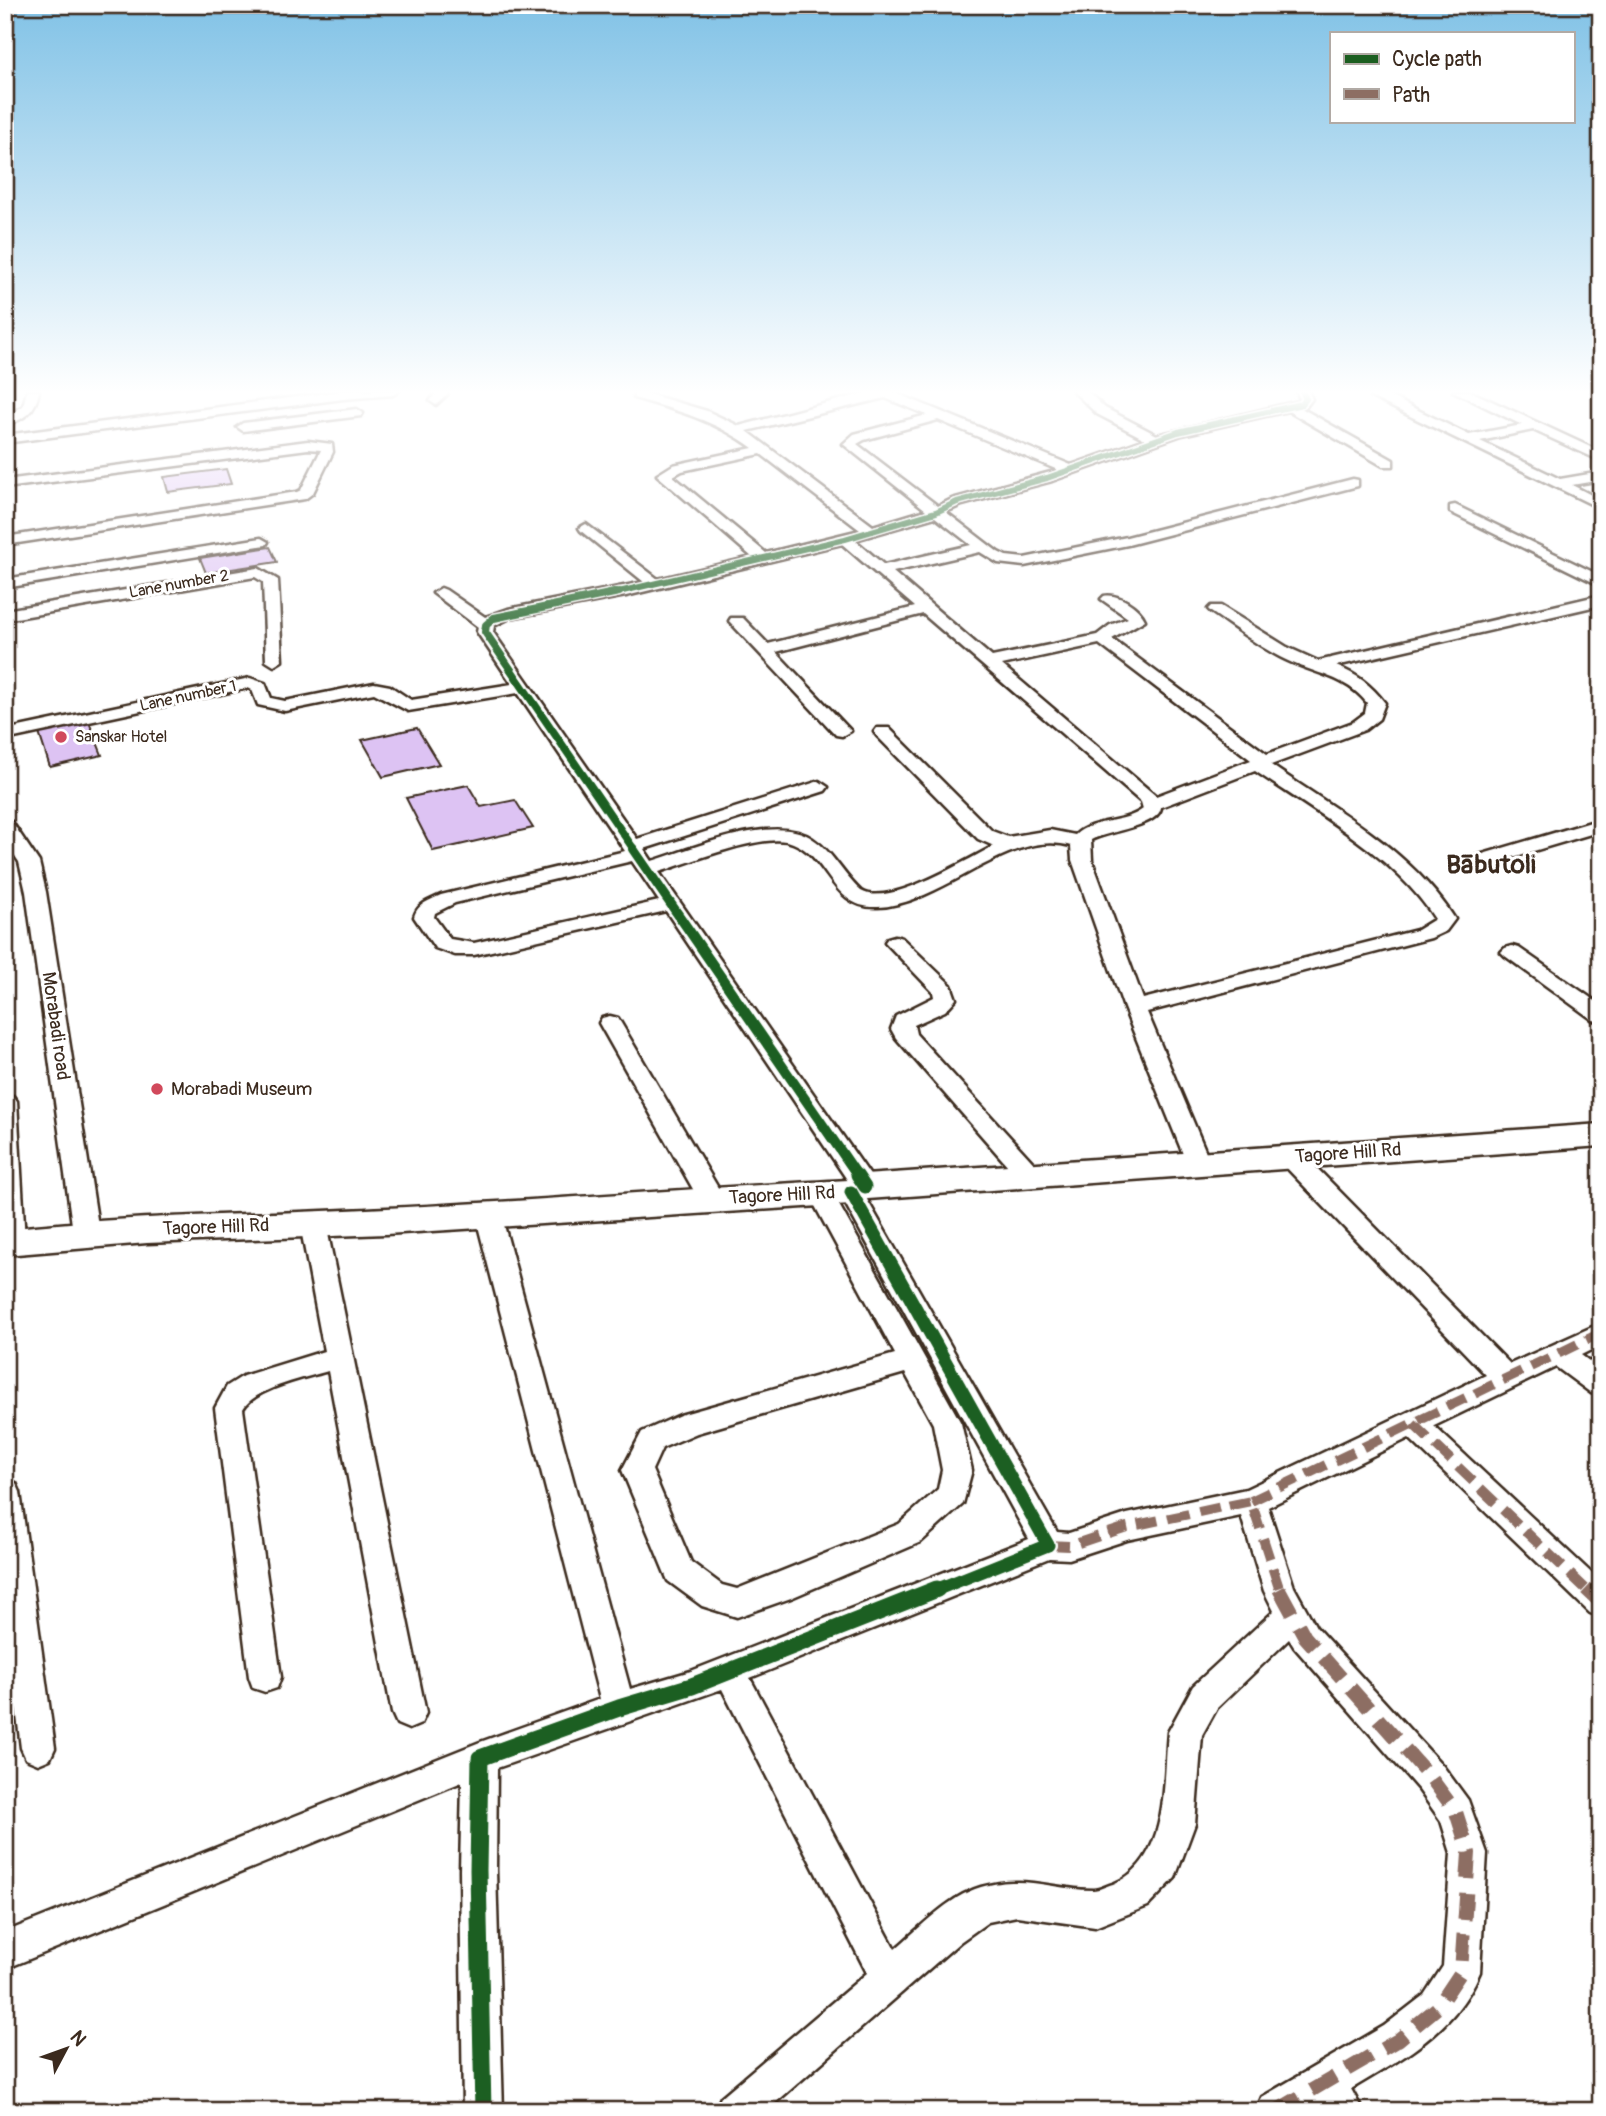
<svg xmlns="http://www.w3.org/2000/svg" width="1606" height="2116" font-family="Pangolin,sans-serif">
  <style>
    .building { fill: #ddc3f3; stroke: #3b2a1e; stroke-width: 2 }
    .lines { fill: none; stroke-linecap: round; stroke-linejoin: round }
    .minor-casing { stroke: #3b2a1e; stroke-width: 5 }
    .secondary-casing { stroke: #3b2a1e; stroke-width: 5 }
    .minor { fill: #fff; fill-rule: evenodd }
    .secondary { fill: #fff; fill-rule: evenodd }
    .quiet-far1 { stroke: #8d6e63; stroke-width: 10; stroke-dasharray: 21 10; stroke-linecap: butt }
    .quiet { stroke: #8d6e63; stroke-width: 14; stroke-dasharray: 27 14; stroke-linecap: butt }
    .cycleway-far4-casing { stroke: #fff; stroke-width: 9 }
    .cycleway-far3-casing { stroke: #fff; stroke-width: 11 }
    .cycleway-far2-casing { stroke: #fff; stroke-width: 15 }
    .cycleway-far1-casing { stroke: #fff; stroke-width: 18 }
    .cycleway-casing { stroke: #fff; stroke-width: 21 }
    .cycleway-far4 { stroke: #1b5e20; stroke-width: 6 }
    .cycleway-far3 { stroke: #1b5e20; stroke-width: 8 }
    .cycleway-far2 { stroke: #1b5e20; stroke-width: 10 }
    .cycleway-far1 { stroke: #1b5e20; stroke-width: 13 }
    .cycleway { stroke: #1b5e20; stroke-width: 17 }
    .poi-dot { fill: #d1495b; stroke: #fff; stroke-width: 2.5 }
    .labels { text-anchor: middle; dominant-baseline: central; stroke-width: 6; stroke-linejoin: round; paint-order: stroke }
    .far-street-label { font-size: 16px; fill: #3b2a1e; stroke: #fff }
    .far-poi-label { font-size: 16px; fill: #3b2a1e; stroke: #fff; text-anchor: start }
    .street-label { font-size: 19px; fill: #3b2a1e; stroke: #fff }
    .poi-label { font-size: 19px; fill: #3b2a1e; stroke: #fff; text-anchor: start }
    .district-label { font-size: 26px; font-weight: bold; fill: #3b2a1e; stroke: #fff }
  </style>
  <rect width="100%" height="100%" fill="#fff"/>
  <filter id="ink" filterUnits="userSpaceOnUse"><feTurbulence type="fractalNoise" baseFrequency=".0143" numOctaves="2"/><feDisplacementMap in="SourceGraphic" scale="14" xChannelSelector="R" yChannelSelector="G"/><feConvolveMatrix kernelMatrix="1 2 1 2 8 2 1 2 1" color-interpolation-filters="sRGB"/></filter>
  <g filter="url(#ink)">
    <!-- building -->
    <g class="building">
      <polygon points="226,469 231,484 168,492 164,477"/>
      <polygon points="270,547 277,562 206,573 200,558"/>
      <polygon points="89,722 102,755 50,767 39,733"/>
      <polygon points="417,728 439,764 383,777 362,740"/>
      <polygon points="468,785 481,807 515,800 533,828 433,851 406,798"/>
    </g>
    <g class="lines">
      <defs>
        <g id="minor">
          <path d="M 27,391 L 39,391 C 36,411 24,420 5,425 L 5,417 L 23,406 Z"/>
          <polygon points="342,391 399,391 393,395 343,399 5,443 5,435"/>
          <polygon points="433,391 446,391 448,394 436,405 430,401 435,394"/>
          <path d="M 638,391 L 707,411 L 739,426 L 873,391 L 891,391 L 1071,465 L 1145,439 L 1097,414 L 1073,391 L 1087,391 L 1105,408 L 1157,435 L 1298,401 L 1300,399 L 1296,391 L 1308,391 L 1312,399 L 1306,407 L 1301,408 L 1393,460 L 1393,466 L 1383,466 L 1288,411 L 1182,435 L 1052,481 L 962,505 L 946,512 L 998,552 L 1006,556 L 1024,558 L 1127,537 L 1353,479 L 1358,480 L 1358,486 L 1128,545 L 1024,566 L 998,563 L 980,552 L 893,572 L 992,657 L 1097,635 L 1110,625 L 1128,618 L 1101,599 L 1104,596 C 1118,593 1139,607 1145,620 L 1112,639 L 1267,754 L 1353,722 L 1365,713 L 1367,703 C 1346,676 1315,674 1286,660 C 1259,647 1235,628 1211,612 L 1208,609 L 1211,606 L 1221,606 L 1287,647 L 1318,661 L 1601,595 L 1601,605 L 1336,666 C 1357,674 1371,685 1385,703 L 1379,719 L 1365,730 L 1271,765 C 1336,810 1412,851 1455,919 L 1446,931 L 1431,938 L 1147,1012 L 1211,1164 L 1208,1170 L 1199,1172 L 1190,1170 L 1187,1164 L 1124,1008 L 1072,860 L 1071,846 C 1009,828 944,904 878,907 C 832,910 829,857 793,843 C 765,831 689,863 659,872 L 874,1181 L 877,1187 L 874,1193 L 865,1196 L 1057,1532 L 1069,1533 L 1127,1514 L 1246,1489 L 1486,1375 L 1282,1163 L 1279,1157 L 1282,1151 L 1291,1149 L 1300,1151 L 1510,1364 L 1601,1323 L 1601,1345 L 1581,1355 L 1601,1370 L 1601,1396 L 1591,1393 L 1556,1367 L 1434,1426 L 1601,1582 L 1601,1617 L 1590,1613 L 1409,1438 L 1268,1507 L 1294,1587 L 1316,1627 L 1443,1766 L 1468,1800 L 1487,1853 L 1480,1972 C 1455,2031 1403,2058 1351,2089 L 1363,2111 L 1256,2111 L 1262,2097 L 1384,2026 L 1424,1995 L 1443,1966 L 1451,1853 L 1441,1821 L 1419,1790 L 1294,1647 L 1289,1639 L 1217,1708 L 1202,1735 L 1195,1824 L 1175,1878 L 1148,1906 L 1095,1927 L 1017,1916 L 988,1922 L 960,1942 L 766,2111 L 715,2111 L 721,2097 L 867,1973 L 722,1689 L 497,1768 L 496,1870 L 503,2111 L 463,2111 L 460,1870 L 462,1782 L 5,1969 L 5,1932 L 480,1742 L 600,1699 L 475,1214 L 479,1208 L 488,1205 L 497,1208 L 501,1214 L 630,1689 L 691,1671 L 1029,1539 L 839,1192 L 842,1186 L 850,1184 L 666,911 L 474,955 L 455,955 L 435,948 L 414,917 C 418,903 429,901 441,895 L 625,851 L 518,693 L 408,711 L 374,693 L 285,711 L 258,705 L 252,690 L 248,688 L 5,740 L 5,730 L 250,678 L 265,683 L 271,698 L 285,701 L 374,683 L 390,686 L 411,700 L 512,684 L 477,632 L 478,627 L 433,593 L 441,588 L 446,590 L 485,617 L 508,609 L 644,582 L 581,531 L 579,528 L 586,524 L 658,579 L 752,557 L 657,475 L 673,465 L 753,448 C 716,421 677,410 634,398 L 634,392 ZM 885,398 L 927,415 L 854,434 L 843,444 L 926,510 L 873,526 L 747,431 ZM 938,420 L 1058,470 L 952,499 L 938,506 L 857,444 L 864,440 ZM 761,454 L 860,530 L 766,553 L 673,476 L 682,471 ZM 935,517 L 971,545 L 884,565 L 855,540 ZM 842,544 L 915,607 L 768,644 L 743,618 L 731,618 L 729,621 L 836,735 L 842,736 L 851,731 L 776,652 L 923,614 L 1141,802 L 1143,809 C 1124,824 1093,818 1075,835 L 1050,830 L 1008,837 L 992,831 L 889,728 L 877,728 L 874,732 L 877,736 L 978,839 L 994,846 C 966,860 888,908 861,891 C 843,875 833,852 813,839 C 776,812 692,849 652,861 L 644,849 L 825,791 L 828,787 L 819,781 L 813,783 L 637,839 L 493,632 L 494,626 L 510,618 L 626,596 ZM 1099,644 L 1251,760 L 1156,796 L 1002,665 ZM 1255,771 C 1315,812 1396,857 1435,919 L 1417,930 L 1143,999 L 1092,860 L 1091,840 C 1108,831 1160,826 1161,807 ZM 632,861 L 659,901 L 474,943 L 450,939 L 434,917 L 435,913 L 455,903 ZM 1241,1516 L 1264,1591 L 1274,1611 L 1193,1686 L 1168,1732 C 1163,1782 1170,1861 1113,1884 C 1106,1886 1099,1890 1093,1890 C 1052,1890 1025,1874 981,1887 C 949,1896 920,1928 895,1949 L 750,1678 L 1049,1558 L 1069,1559 L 1127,1540 Z"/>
          <polygon points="1371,391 1379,391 1469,435 1522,425 1453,391 1470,391 1601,452 1601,461 1533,430 1480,441 1560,479 1601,472 1601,480 1572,485 1601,500 1601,509 1371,397"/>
          <polygon points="1592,391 1601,391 1601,397"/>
          <polygon points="357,409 363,413 361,416 243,431 237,427 243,423"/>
          <polygon points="308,441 332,444 333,452 313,493 305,499 5,545 5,537 297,492 301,490 321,450 308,449 5,488 5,480"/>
          <polygon points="1455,505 1601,576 1601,586 1450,512 1450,506"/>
          <polygon points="261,538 268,542 266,545 5,588 5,579"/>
          <polygon points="258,568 278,580 282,661 274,666 266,661 263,582 255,577 5,620 5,610"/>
          <polygon points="1601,819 1601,831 1483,866 1473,860 1476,856"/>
          <polygon points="5,820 12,822 39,862 46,892 99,1232 95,1239 86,1241 77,1239 73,1232 26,892 19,862 5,841"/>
          <polygon points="895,936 902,938 951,985 956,999 945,1011 914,1025 916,1034 1040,1170 1043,1176 1040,1182 1031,1185 1022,1182 896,1038 891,1029 896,1016 934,997 933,992 885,942 888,938"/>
          <polygon points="1512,946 1519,948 1601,1005 1601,1022 1593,1020 1505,956 1501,952 1505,948"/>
          <polygon points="610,1016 618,1018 621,1023 724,1198 720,1204 711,1207 702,1204 698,1198 599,1023 602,1018"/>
          <polygon points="5,1093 13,1096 17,1101 25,1242 21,1249 12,1251 5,1249"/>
          <path d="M 820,1184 L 829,1187 L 961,1423 L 972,1470 L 963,1504 L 921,1542 L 791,1598 L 737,1617 L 702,1606 L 668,1581 L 622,1470 L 642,1432 L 680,1415 L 895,1354 L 808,1193 L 811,1187 ZM 905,1373 L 933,1424 L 942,1470 L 938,1489 L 899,1524 L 737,1589 L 722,1585 L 691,1562 L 652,1470 L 662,1448 L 697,1433 Z"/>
          <path d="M 313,1215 L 322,1218 L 326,1224 L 426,1713 L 421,1724 L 409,1729 L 397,1724 L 392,1713 L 328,1371 C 305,1378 255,1388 243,1409 L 281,1677 L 277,1688 L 265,1692 L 253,1688 L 249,1677 L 215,1408 L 227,1386 L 243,1376 L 324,1351 L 300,1224 L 304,1218 Z"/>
          <polygon points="5,1480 16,1483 20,1492 55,1748 50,1759 38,1764 26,1759 21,1748 5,1617"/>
        </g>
        <path id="secondary" d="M 1601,1124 L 1601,1146 L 868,1199 L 851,1204 L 386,1234 L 147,1243 L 5,1255 L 5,1229 C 132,1215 260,1215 387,1208 C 541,1201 695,1188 849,1180 L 865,1175 Z"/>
      </defs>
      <!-- minor casing -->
      <use href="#minor" class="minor-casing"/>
      <!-- secondary casing -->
      <use href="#secondary" class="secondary-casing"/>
      <!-- minor -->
      <use href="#minor" class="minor"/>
      <!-- secondary -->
      <use href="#secondary" class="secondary"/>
      <!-- quiet-far1 -->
      <g class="quiet-far1">
        <polyline points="1413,1424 1588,1591"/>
        <polyline points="1251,1501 1601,1333"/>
        <polyline points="1048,1545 1069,1546 1127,1527 1251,1501 1280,1591"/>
      </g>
      <!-- quiet -->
      <g class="quiet">
        <polyline points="1586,1589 1601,1603"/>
        <polyline points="1276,2111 1398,2040 1437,2008 1461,1972 1469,1853 1456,1812 1431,1778 1305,1637 1279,1589"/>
      </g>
      <defs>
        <polyline id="cycleway-far4" points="610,594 845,539 936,512 957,502 1047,478 1178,432 1302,404 1306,399 1302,391"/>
        <polyline id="cycleway-far3" points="619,592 494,618 486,625 485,632 635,851"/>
        <polyline id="cycleway-far2" points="633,849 858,1176"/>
        <g id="cycleway-far1">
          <polyline points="857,1175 865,1187"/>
          <polyline points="851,1192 1048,1545 933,1591"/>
        </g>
        <polyline id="cycleway" points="483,2111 478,1870 480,1758 619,1708 692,1686 937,1589"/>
      </defs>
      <!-- cycleway-far4 casing -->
      <use href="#cycleway-far4" class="cycleway-far4-casing"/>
      <!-- cycleway-far3 casing -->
      <use href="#cycleway-far3" class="cycleway-far3-casing"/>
      <!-- cycleway-far2 casing -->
      <use href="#cycleway-far2" class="cycleway-far2-casing"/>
      <!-- cycleway-far1 casing -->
      <use href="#cycleway-far1" class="cycleway-far1-casing"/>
      <!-- cycleway casing -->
      <use href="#cycleway" class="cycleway-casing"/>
      <!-- cycleway-far4 -->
      <use href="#cycleway-far4" class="cycleway-far4"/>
      <!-- cycleway-far3 -->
      <use href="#cycleway-far3" class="cycleway-far3"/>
      <!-- cycleway-far2 -->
      <use href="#cycleway-far2" class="cycleway-far2"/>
      <!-- cycleway-far1 -->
      <use href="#cycleway-far1" class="cycleway-far1"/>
      <!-- cycleway -->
      <use href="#cycleway" class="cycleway"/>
    </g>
  </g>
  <!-- sky -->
  <linearGradient id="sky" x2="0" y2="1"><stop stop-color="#81c2e6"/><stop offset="0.57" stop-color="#fff"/><stop offset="1" stop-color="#fff" stop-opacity="0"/></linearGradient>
  <rect width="1606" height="688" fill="url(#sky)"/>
  <!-- markers -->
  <g class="poi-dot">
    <circle cx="61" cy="737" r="7"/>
    <circle cx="157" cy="1089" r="7"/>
  </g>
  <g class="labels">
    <!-- far-street labels -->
    <g class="far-street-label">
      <text transform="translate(179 584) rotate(-10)">Lane number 2</text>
      <text transform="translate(188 696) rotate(-12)">Lane number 1</text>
    </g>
    <!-- far-poi labels -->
    <g class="far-poi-label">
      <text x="75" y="737">Sanskar Hotel</text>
    </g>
    <!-- street labels -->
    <g class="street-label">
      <text transform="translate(56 1026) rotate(82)">Morabadi road</text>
      <text transform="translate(1348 1153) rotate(-4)">Tagore Hill Rd</text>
      <text transform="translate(782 1195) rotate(-3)">Tagore Hill Rd</text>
      <text transform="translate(216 1227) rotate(-2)">Tagore Hill Rd</text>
    </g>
    <!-- poi labels -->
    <g class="poi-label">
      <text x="171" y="1089">Morabadi Museum</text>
    </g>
    <!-- district labels -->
    <g class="district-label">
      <text x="1491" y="865">Bābutoli</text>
    </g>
  </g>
  <!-- margin -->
  <rect width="1606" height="2116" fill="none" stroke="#fff" stroke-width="28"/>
  <rect x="14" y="14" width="1578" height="2088" fill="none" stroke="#3b2a1e" stroke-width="2.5" filter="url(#ink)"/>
  <!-- legend -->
  <rect x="1330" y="32" width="245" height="91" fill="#ffffff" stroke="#b1aaa5" stroke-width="2"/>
  <rect x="1344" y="54" width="35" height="10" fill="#1b5e20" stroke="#b1aaa5" stroke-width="2"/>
  <text x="1392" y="66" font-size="21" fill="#3b2a1e">Cycle path</text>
  <rect x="1344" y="89" width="35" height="10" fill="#8d6e63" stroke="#b1aaa5" stroke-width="2"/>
  <text x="1392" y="102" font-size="21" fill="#3b2a1e">Path</text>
  <!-- north arrow -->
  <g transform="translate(66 2049) rotate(49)" stroke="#ffffff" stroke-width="5" paint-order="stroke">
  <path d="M0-5L12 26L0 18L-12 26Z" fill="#3b2a1e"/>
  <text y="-10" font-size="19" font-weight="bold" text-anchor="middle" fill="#3b2a1e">N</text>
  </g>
</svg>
